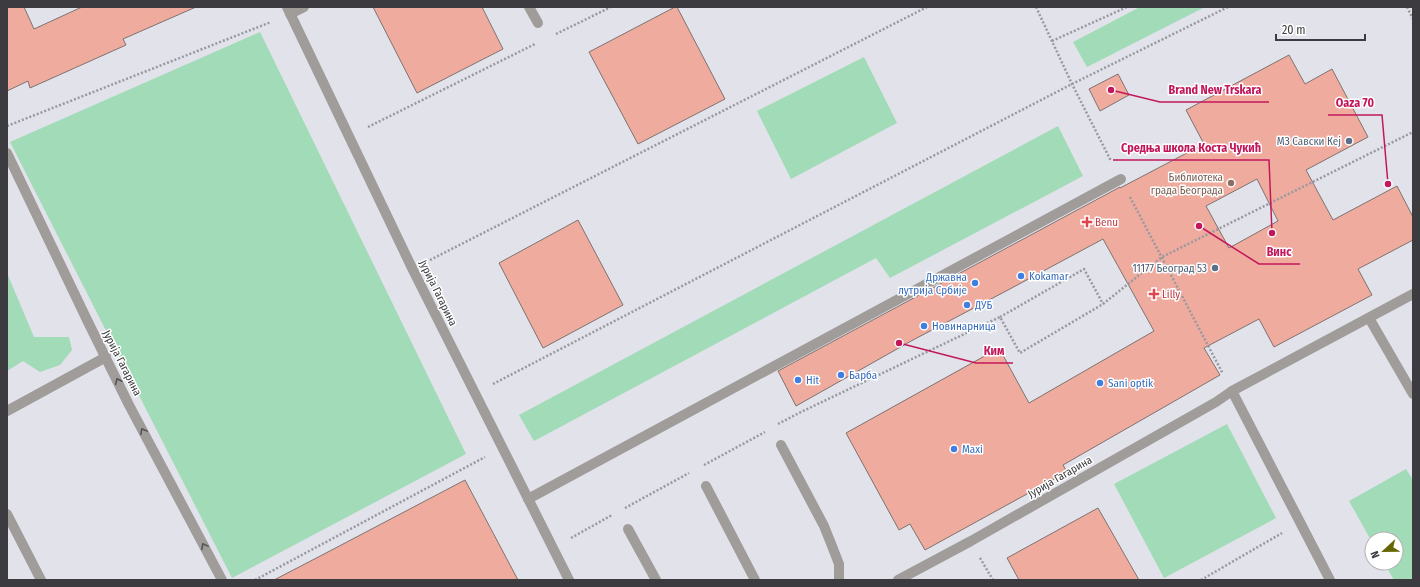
<svg xmlns="http://www.w3.org/2000/svg" width="1420" height="587" font-family="'Fira Sans Condensed',sans-serif">
  <style>
    .green { fill: #a1dbb7 }
    .building { fill: #efab9d; stroke: #7d7371; fill-rule: evenodd }
    .lines { fill: none; stroke-linecap: round; stroke-linejoin: round }
    .path { stroke: #98989f; stroke-width: 2.5; stroke-dasharray: 2 2; stroke-linecap: butt }
    .minor { stroke: #9f9c99; stroke-width: 10 }
    .oneway { stroke: #555456 }
    .service-dot { fill: #5c6f8a; stroke: #fff; stroke-width: 1.5 }
    .education-dot { fill: #8d6e63; stroke: #fff; stroke-width: 1.5 }
    .health-dot { fill: #e0444e; stroke: #fff; stroke-width: 1.5 }
    .shop-dot { fill: #3f7fe0; stroke: #fff; stroke-width: 1.5 }
    .labels { text-anchor: middle; dominant-baseline: central; stroke-width: 3; stroke-linejoin: round; paint-order: stroke }
    .service-label { font-size: 11px; fill: #4e5e75; stroke: #fff; text-anchor: end }
    .education-label { font-size: 11px; fill: #785e54; stroke: #fff; text-anchor: end }
    .health-label { font-size: 11px; fill: #be3a42; stroke: #fff; text-anchor: start }
    .shop-label { font-size: 11px; fill: #366cbe; stroke: #fff; text-anchor: start }
    .street-label { font-size: 11px; fill: #3c3c40; stroke: #fff }
    .leader { fill: none; stroke: #c2185b; stroke-width: 1.5 }
    .callout-dot { fill: #c2185b; stroke: #fff; stroke-width: 1.5 }
    .callout-label { font-size: 12px; text-anchor: middle; font-weight: bold; fill: #c2185b; stroke: #fff; stroke-width: 3; stroke-linejoin: round; paint-order: stroke }
  </style>
  <rect width="100%" height="100%" fill="#e2e2eb"/>
  <!-- green -->
  <g class="green">
    <polygon points="1140,7 1205,7 1087,67 1073,42"/>
    <polygon points="260,32 466,454 232,578 10,142"/>
    <polygon points="864,57 897,123 791,179 757,111"/>
    <polygon points="1058,126 1083,176 890,278 876,258 534,441 519,415"/>
    <polygon points="7,273 34,337 69,337 72,350 60,365 40,372 23,361 7,371"/>
    <polygon points="1227,424 1276,518 1164,578 1114,484"/>
    <polygon points="1406,469 1413,480 1413,580 1394,580 1384,563 1396,563 1396,539 1372,539 1372,542 1349,501"/>
  </g>
  <!-- building -->
  <g class="building">
    <polygon points="7,7 24,7 34,29 82,7 196,7 123,39 126,45 30,88 28,81 7,91"/>
    <polygon points="373,7 482,7 503,49 417,93"/>
    <polygon points="675,7 677,7 725,99 638,144 589,52"/>
    <path d="M 1289,55 L 1305,84 L 1332,69 L 1368,137 L 1306,170 L 1333,220 L 1397,186 L 1413,217 L 1413,240 L 1358,269 L 1372,295 L 1274,347 L 1259,319 L 1204,348 L 1220,375 L 1063,465 L 1067,472 L 925,550 L 910,524 L 899,530 L 846,433 L 999,348 L 1029,403 L 1154,331 L 1103,239 L 1008,290 L 913,340 L 796,406 L 778,371 L 1120,187 L 1120,188 L 1204,144 L 1186,110 ZM 1257,179 L 1278,221 L 1229,248 L 1206,206 Z"/>
    <polygon points="1118,74 1129,95 1100,111 1089,89"/>
    <polygon points="578,220 623,305 543,348 499,263"/>
    <polygon points="465,480 518,580 274,580 326,553"/>
    <polygon points="1098,508 1139,580 1019,580 1007,558"/>
  </g>
  <g class="lines">
    <!-- path -->
    <g class="path">
      <polyline points="1036,7 1072,84 1111,161"/>
      <polyline points="1407,7 1413,19"/>
      <polyline points="556,34 611,7"/>
      <polyline points="1052,41 1127,7"/>
      <polyline points="7,126 271,22"/>
      <polyline points="368,127 535,44"/>
      <polyline points="1130,197 1223,374"/>
      <polyline points="430,260 927,7"/>
      <polyline points="1000,317 1084,269 1103,304"/>
      <polyline points="493,384 1072,84 1228,7"/>
      <polyline points="778,424 801,412 1000,317 1020,353 1103,304 1162,257 1413,132"/>
      <polyline points="704,465 765,432"/>
      <polyline points="625,508 689,473"/>
      <polyline points="571,538 612,515"/>
      <polyline points="980,558 993,580"/>
      <polyline points="255,580 485,457"/>
      <polyline points="1201,580 1282,533"/>
    </g>
    <!-- minor -->
    <g class="minor">
      <polyline points="287,7 412,268 569,580"/>
      <polyline points="529,7 538,23"/>
      <polyline points="290,14 304,7"/>
      <polyline points="7,153 88,322 129,405 222,580"/>
      <polyline points="1369,318 1413,394"/>
      <polyline points="1232,391 1330,580"/>
      <polyline points="7,411 106,357"/>
      <polyline points="781,445 824,526 832,546 839,564 839,580"/>
      <polyline points="706,486 755,580"/>
      <polyline points="528,499 1121,179"/>
      <polyline points="7,514 41,580"/>
      <polyline points="628,529 656,580"/>
      <polyline points="898,580 971,541 1216,402 1232,391 1413,294"/>
    </g>
  </g>
  <!-- one-way arrows -->
  <defs><path id="oneway-chevron" d="M-2-3.5L2.5 0L-2 3.5" fill="none" stroke-width="1.6" stroke-linecap="round" stroke-linejoin="round"/></defs>
  <g class="oneway">
    <use href="#oneway-chevron" transform="translate(118 381) rotate(-116)"/>
    <use href="#oneway-chevron" transform="translate(143 431) rotate(-118)"/>
    <use href="#oneway-chevron" transform="translate(204 546) rotate(-118)"/>
  </g>
  <!-- markers -->
  <g class="service-dot">
    <circle cx="1349" cy="141" r="4"/>
    <circle cx="1215" cy="268" r="4"/>
  </g>
  <circle class="education-dot" cx="1231" cy="183" r="4"/>
  <g class="health-dot">
    <path d="M1085 216h4v4h4v4h-4v4h-4v-4h-4v-4h4z"/>
    <path d="M1152 288h4v4h4v4h-4v4h-4v-4h-4v-4h4z"/>
  </g>
  <g class="shop-dot">
    <circle cx="1021" cy="276" r="4"/>
    <circle cx="975" cy="283" r="4"/>
    <circle cx="967" cy="305" r="4"/>
    <circle cx="924" cy="326" r="4"/>
    <circle cx="841" cy="375" r="4"/>
    <circle cx="798" cy="380" r="4"/>
    <circle cx="1100" cy="383" r="4"/>
    <circle cx="954" cy="449" r="4"/>
  </g>
  <g class="labels">
    <!-- service labels -->
    <g class="service-label">
      <text x="1341" y="141">МЗ Савски Кеј</text>
      <text x="1207" y="268">11177 Београд 53</text>
    </g>
    <!-- education labels -->
    <g class="education-label">
      <text x="1223" y="177">Библиотека<tspan x="1223" dy="13">града Београда</tspan></text>
    </g>
    <!-- health labels -->
    <g class="health-label">
      <text x="1095" y="222">Benu</text>
      <text x="1162" y="294">Lilly</text>
    </g>
    <!-- shop labels -->
    <g class="shop-label">
      <text x="1029" y="276">Kokamar</text>
      <text x="967" y="277" text-anchor="end">Државна<tspan x="967" dy="13">лутрија Србије</tspan></text>
      <text x="975" y="305">ДУБ</text>
      <text x="932" y="326">Новинарница</text>
      <text x="849" y="375">Барба</text>
      <text x="806" y="380">Hit</text>
      <text x="1108" y="383">Sani optik</text>
      <text x="962" y="449">Maxi</text>
    </g>
    <!-- street labels -->
    <g class="street-label">
      <text transform="translate(438 293) rotate(64)">Јурија Гагарина</text>
      <text transform="translate(122 363) rotate(63)">Јурија Гагарина</text>
      <text transform="translate(1060 477) rotate(-30)">Јурија Гагарина</text>
    </g>
  </g>
  <!-- callouts -->
  <path class="leader" d="M1111 90L1160 102H1269M1388 184L1382 115H1328M1272 233L1269 160H1113M1199 226L1259 264H1300M899 343L976 363H1013"/>
  <g class="callout-dot">
    <circle cx="1111" cy="90" r="4"/>
    <circle cx="1388" cy="184" r="4"/>
    <circle cx="1272" cy="233" r="4"/>
    <circle cx="1199" cy="226" r="4"/>
    <circle cx="899" cy="343" r="4"/>
  </g>
  <g class="callout-label">
    <text x="1215" y="94">Brand New Trskara</text>
    <text x="1355" y="107">Oaza 70</text>
    <text x="1191" y="152">Средња школа Коста Чукић</text>
    <text x="1279" y="256">Винс</text>
    <text x="994" y="355">Ким</text>
  </g>
  <!-- border -->
  <rect width="1420" height="587" fill="none" stroke="#3c3c40" stroke-width="16"/>
  <!-- north arrow -->
  <g transform="translate(1384 551) rotate(248)"><circle r="19" fill="#ffffff" stroke="#b1b1b3"/>
  <path d="M0-3L7 15L0 10L-7 15Z" fill="#666704"/>
  <text y="-6" font-size="11" font-weight="bold" text-anchor="middle" fill="#3c3c40">N</text>
  </g>
  <!-- scale -->
  <path d="M1276 34v6h89v-6" fill="none" stroke="#3c3c40" stroke-width="2"/>
  <text x="1282" y="34" font-size="12" fill="#3c3c40" stroke="#ffffff" stroke-width="3" paint-order="stroke">20 m</text>
</svg>
